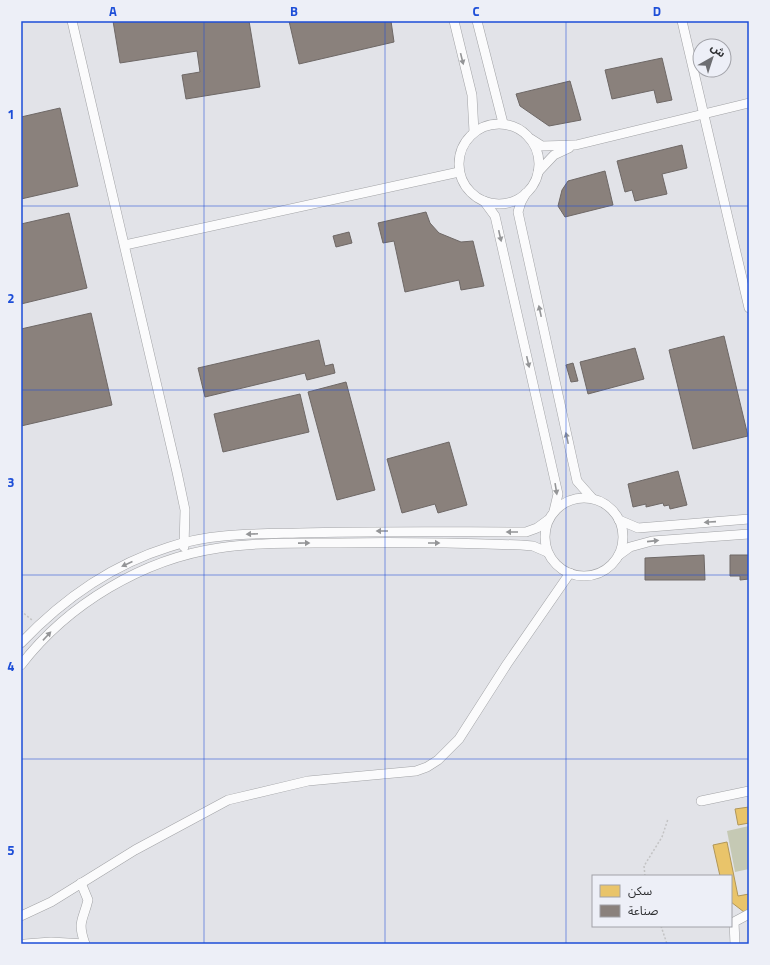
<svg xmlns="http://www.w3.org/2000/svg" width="770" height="965" font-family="'Titillium Web','Noto Sans Arabic',sans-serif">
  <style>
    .green { fill: #c5c9b4 }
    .homes { fill: #e9c46a; stroke: #b19759 }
    .industry { fill: #8a817c; stroke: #6e6866 }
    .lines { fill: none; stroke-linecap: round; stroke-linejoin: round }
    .street-casing { stroke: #a2a3a6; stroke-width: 10 }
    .path { stroke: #c3c3c4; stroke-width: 1.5; stroke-dasharray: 2 2; stroke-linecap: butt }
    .street { stroke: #fbfbfc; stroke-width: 9 }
    .oneway { fill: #949597 }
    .grid { fill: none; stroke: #1d4ed8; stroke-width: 1; stroke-opacity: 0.55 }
    .neatline { fill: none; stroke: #1d4ed8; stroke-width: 1.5 }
    .grid-label { font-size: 13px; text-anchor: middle; font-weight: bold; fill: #1d4ed8 }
  </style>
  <rect width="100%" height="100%" fill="#e2e3e8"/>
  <!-- green -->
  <polygon class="green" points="749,826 749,869 735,872 727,831"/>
  <!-- homes -->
  <g class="homes">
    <polygon points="749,807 749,823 738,825 735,809"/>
    <polygon points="727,842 738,896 749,894 749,911 744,912 731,902 731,876 720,876 713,845"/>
  </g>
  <!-- industry -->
  <g class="industry">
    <polygon points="113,21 249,21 260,87 186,99 182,75 200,72 197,51 120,63"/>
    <polygon points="289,21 391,21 394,42 299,64"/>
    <polygon points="662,58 672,100 657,103 654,90 612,99 605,70"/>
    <polygon points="570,81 581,120 549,126 520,106 516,94"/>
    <polygon points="60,108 78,186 21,199 21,117"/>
    <polygon points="682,145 687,168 662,174 667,194 635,201 632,190 625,192 617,161"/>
    <polygon points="605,171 613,205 565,217 558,206 562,190 568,181"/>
    <polygon points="426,212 430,223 439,233 461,242 473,241 484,286 461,290 459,280 405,292 394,241 383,243 378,223"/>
    <polygon points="69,213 87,288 21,304 21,224"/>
    <polygon points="349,232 352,243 336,247 333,236"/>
    <polygon points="91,313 112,405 21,426 21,329"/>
    <polygon points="724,336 748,436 693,449 669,350"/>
    <polygon points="319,340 325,366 333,364 335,373 307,380 305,373 205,397 198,368"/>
    <polygon points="635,348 644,379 588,394 580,362"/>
    <polygon points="573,363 578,381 571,382 566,365"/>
    <polygon points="346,382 375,490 337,500 308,392"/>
    <polygon points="300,394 309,432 223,452 214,414"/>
    <polygon points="449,442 467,505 438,513 435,504 402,513 387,459"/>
    <polygon points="678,471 687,505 670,509 669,505 664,506 663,503 646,507 646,504 633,507 628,484"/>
    <polygon points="704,555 705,580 645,580 645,558"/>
    <polygon points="730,555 749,555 749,579 740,580 740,576 730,576"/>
  </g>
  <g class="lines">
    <defs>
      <g id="street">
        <polyline points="72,21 177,472 185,510 184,547"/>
        <polyline points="454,21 472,95 474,132"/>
        <polyline points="477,21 503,123"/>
        <polyline points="682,21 749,308"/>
        <circle cx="499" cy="164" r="40"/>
        <polyline points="531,139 542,146 576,145 749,103"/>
        <polyline points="538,172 554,155 569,148"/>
        <polyline points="526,193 521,202 518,212 577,481 592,498"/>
        <polyline points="484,201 495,216 558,494 554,511"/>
        <polyline points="125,245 459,172"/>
        <circle cx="584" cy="537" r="39"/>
        <polyline points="619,520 638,528 749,519"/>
        <polyline points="619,555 630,547 652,541 749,534"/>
        <path d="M 21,643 C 63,599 111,565 169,547 C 211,533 255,534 299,533 C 374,531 450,532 526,532 L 537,528 L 548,520"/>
        <path d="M 21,665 C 68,604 143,559 219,548 C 259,542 300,543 340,543 C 400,542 460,543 521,545 L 533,546 L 547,552"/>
        <polyline points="701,801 749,791"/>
        <path d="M 81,883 L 88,900 C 83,921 77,921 85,944"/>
        <polyline points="21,916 51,902 135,850 228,800 308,781 416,771 427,767 438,760 459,739 507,664 570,573"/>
        <polyline points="25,944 51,942 85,944"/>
        <polyline points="735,944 734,922 749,914"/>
      </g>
    </defs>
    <!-- street casing -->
    <use href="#street" class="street-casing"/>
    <!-- path -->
    <g class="path">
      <polyline points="21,611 32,620"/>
      <polyline points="645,876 644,866 662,837 668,819"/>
      <polyline points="661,926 667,944"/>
    </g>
    <!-- street -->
    <use href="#street" class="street"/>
  </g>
  <!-- one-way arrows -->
  <defs><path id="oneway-solid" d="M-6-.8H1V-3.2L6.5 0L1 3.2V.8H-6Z"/></defs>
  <g class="oneway">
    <use href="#oneway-solid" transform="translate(462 59) rotate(76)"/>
    <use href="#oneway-solid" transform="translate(500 236) rotate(77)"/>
    <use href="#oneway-solid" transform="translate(540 311) rotate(-102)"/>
    <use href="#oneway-solid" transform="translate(528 362) rotate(77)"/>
    <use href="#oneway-solid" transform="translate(567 438) rotate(-102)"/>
    <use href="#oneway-solid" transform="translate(556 489) rotate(81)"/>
    <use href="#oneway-solid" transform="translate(710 522) rotate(176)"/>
    <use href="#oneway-solid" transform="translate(382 531) rotate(180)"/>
    <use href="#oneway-solid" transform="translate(512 532) rotate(180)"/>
    <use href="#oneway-solid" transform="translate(252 534) rotate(178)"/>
    <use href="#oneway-solid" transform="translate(653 541) rotate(-6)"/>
    <use href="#oneway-solid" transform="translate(304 543) rotate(-1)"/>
    <use href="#oneway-solid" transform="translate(434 543)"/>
    <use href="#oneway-solid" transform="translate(127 564) rotate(156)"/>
    <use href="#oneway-solid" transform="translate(47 636) rotate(-47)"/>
  </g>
  <!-- grid -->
  <path class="grid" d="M 204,21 L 204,944M 385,21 L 385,944M 566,21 L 566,944M 21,206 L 749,206M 21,390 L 749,390M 21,575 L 749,575M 21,759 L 749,759"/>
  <!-- border -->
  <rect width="770" height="965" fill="none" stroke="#edeff7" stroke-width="44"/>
  <!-- legend -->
  <rect x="592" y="875" width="140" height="52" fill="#edeff7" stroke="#a1a2a8"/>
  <rect x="600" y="885" width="20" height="12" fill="#e9c46a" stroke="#a1a2a8"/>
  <text x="628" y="895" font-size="12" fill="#2e2f32">سكن</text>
  <rect x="600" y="905" width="20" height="12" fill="#8a817c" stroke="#a1a2a8"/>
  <text x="628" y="915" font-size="12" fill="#2e2f32">صناعة</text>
  <!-- north arrow -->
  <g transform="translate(712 58) rotate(39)"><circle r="19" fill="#edeff7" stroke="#a1a2a8"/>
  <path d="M0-3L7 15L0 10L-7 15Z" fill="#6d6e72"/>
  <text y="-6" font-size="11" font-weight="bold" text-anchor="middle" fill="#2e2f32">ش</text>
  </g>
  <rect x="22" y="22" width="726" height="921" class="neatline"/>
  <g class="grid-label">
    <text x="113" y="16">A</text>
    <text x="294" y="16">B</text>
    <text x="476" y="16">C</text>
    <text x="657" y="16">D</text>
    <text x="11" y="119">1</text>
    <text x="11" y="303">2</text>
    <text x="11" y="487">3</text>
    <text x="11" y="671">4</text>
    <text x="11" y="855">5</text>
  </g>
</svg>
